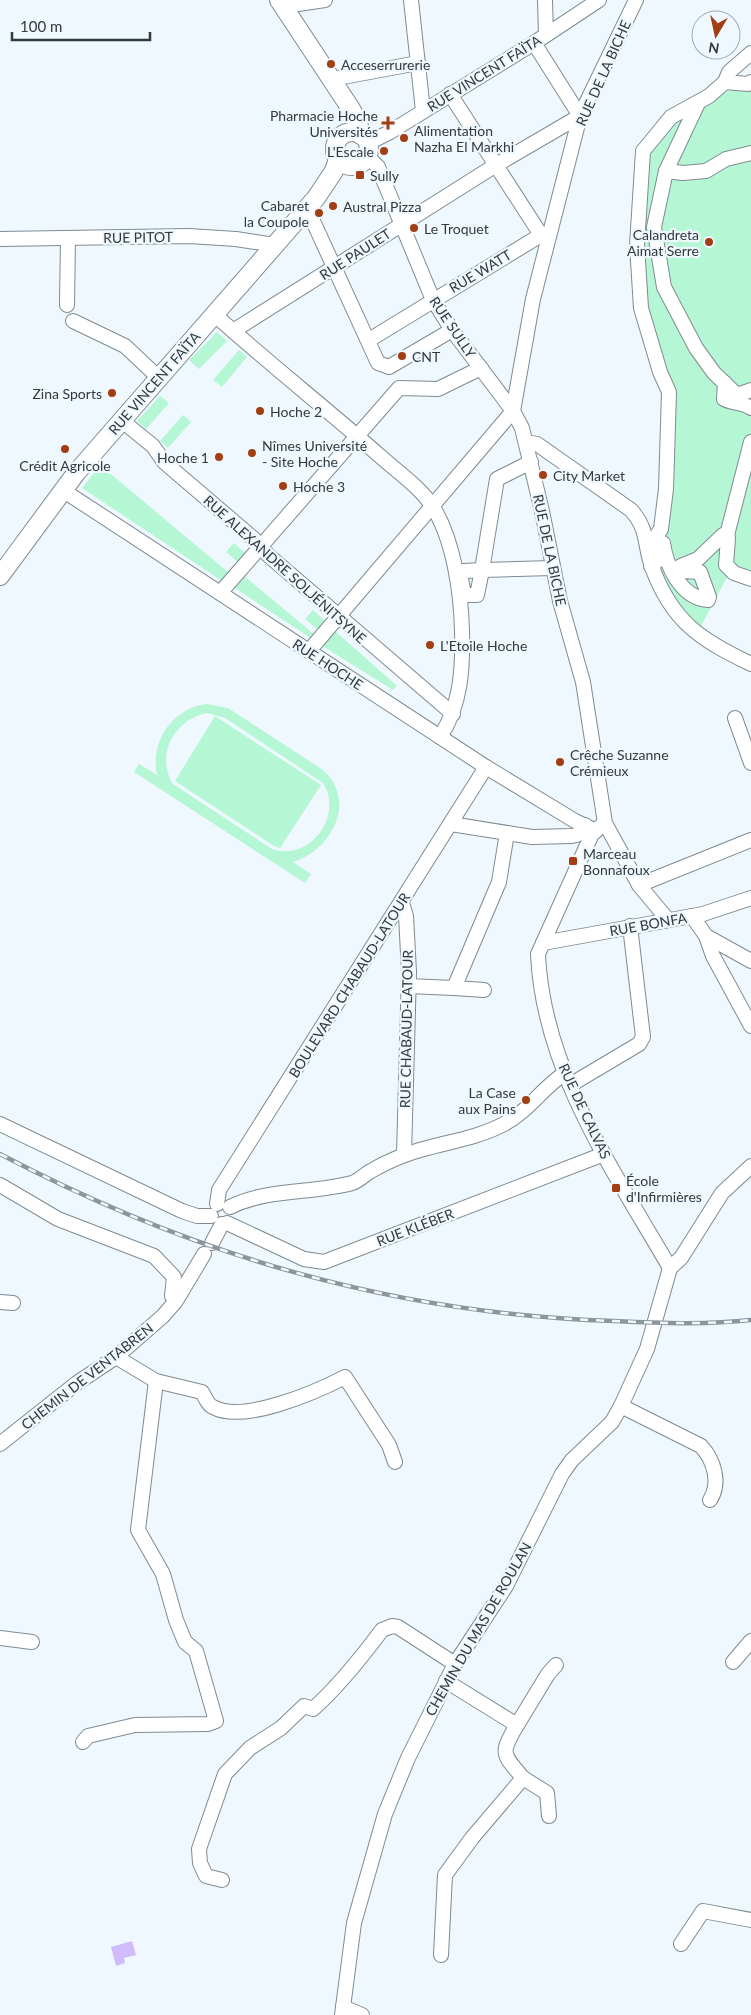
<svg xmlns="http://www.w3.org/2000/svg" width="751" height="2015" font-family="Lato,sans-serif">
  <style>
    .green { fill: #b5f6d4; fill-rule: evenodd }
    .water { fill: #d0bcfd }
    .lines { fill: none; stroke-linecap: round; stroke-linejoin: round }
    .minor-casing { stroke: #7f8b91; stroke-width: 16 }
    .major-casing { stroke: #7f8b91; stroke-width: 20 }
    .minor { stroke: #fff; stroke-width: 14 }
    .major { stroke: #fff; stroke-width: 18 }
    .rail-casing { stroke: #8d9599; stroke-width: 4.5 }
    .rail { stroke: #eef8fe; stroke-width: 2.5; stroke-dasharray: 8; stroke-linecap: butt }
    .poi-dot { fill: #a33d12; stroke: #eef8fe; stroke-width: 2 }
    .labels { text-anchor: middle; dominant-baseline: central; stroke-width: 4.5; stroke-linejoin: round; paint-order: stroke }
    .poi-label { font-size: 14px; fill: #34393c; stroke: #eef8fe; text-anchor: start }
    .street-label { font-size: 14px; fill: #34393c; stroke: #eef8fe }
  </style>
  <rect width="100%" height="100%" fill="#eef8fe"/>
  <!-- green -->
  <g class="green">
    <polygon points="738,88 751,88 751,585 727,577 699,630 671,598 660,570 659,537 671,388 648,308 641,249 644,163 662,130 713,97"/>
    <polygon points="217,332 227,341 199,369 189,360"/>
    <polygon points="239,350 247,357 222,387 213,380"/>
    <polygon points="160,396 169,403 146,429 137,421"/>
    <polygon points="183,415 191,422 168,448 160,441"/>
    <polygon points="98,468 112,475 229,573 222,581 82,488"/>
    <polygon points="234,543 246,554 239,563 226,552"/>
    <polygon points="244,576 315,635 312,639 235,588"/>
    <polygon points="313,610 326,622 319,631 305,619"/>
    <polygon points="335,631 397,686 393,690 321,645"/>
    <path d="M 207,704 L 228,708 L 323,770 C 358,801 331,851 293,862 L 311,874 L 305,883 L 134,772 L 139,764 L 157,775 C 150,742 172,708 207,704 ZM 207,713 L 225,718 L 323,783 C 344,815 310,862 272,849 L 173,784 C 155,756 174,719 207,713 Z"/>
    <polygon points="215,716 321,785 280,848 274,846 175,781"/>
  </g>
  <!-- water -->
  <polygon class="water" points="132,1941 136,1955 124,1958 125,1963 116,1966 111,1947"/>
  <g class="lines">
    <defs>
      <g id="minor">
        <polyline points="283,0 284,6 325,0"/>
        <polyline points="411,0 423,111"/>
        <polyline points="545,0 546,35"/>
        <polyline points="332,79 418,63"/>
        <polyline points="725,82 748,84 751,82"/>
        <polyline points="450,94 541,235 548,238"/>
        <polyline points="698,103 666,171 683,173 706,171 726,159 751,153"/>
        <polyline points="368,143 390,132 534,43 599,0"/>
        <polyline points="367,156 378,167 433,300 452,330 513,411 522,428 542,511 560,601 583,682 605,823 639,885 668,920"/>
        <polyline points="666,171 654,227 664,287 696,348 714,373 737,395 751,390"/>
        <polyline points="307,208 378,363 389,367 452,330"/>
        <polyline points="0,239 189,236 236,239 275,245"/>
        <polyline points="67,305 68,239"/>
        <path d="M 214,314 C 268,363 326,408 381,457 C 398,472 421,488 433,507 C 454,541 461,592 462,631 C 463,669 461,705 440,737"/>
        <polyline points="73,321 125,346 159,378"/>
        <polyline points="233,331 496,165 580,116 534,43"/>
        <polyline points="369,340 541,235"/>
        <path d="M 725,383 L 724,399 C 733,404 743,402 751,408"/>
        <polyline points="121,420 153,446 164,462 254,539 268,555 453,714"/>
        <path d="M 526,442 L 537,444 L 631,510 C 649,530 644,545 652,567 C 672,622 701,640 751,664"/>
        <polyline points="531,462 497,479 482,570 553,568"/>
        <polyline points="64,491 486,767 575,821 596,831"/>
        <polyline points="727,535 751,442"/>
        <path d="M 663,543 C 666,565 681,598 708,600 L 709,597 L 700,572 L 682,571 L 681,566 L 698,559 L 723,535 L 727,535 L 728,538 L 726,565 L 734,573 L 751,579"/>
        <polyline points="651,566 657,561 655,538 661,529 666,489 669,392 660,372 641,308 637,245 643,151 671,117 709,96 725,82 729,72 751,53"/>
        <polygon points="482,570 477,595 464,595 460,573 464,571"/>
        <polyline points="220,593 399,388 438,389 481,368"/>
        <polyline points="309,651 513,411 533,299 580,116 636,0"/>
        <polyline points="735,718 751,763"/>
        <polyline points="451,824 532,837 572,836 577,835 585,825"/>
        <path d="M 602,825 L 592,834 L 538,954 C 543,1070 614,1171 670,1268"/>
        <polyline points="639,885 751,840"/>
        <polyline points="402,903 406,916 409,972 404,1155"/>
        <polyline points="692,916 706,936 751,961"/>
        <polyline points="706,936 713,956 751,1026"/>
        <polyline points="543,943 703,914 751,898"/>
        <polyline points="408,986 454,988 499,882 507,833"/>
        <polyline points="454,988 484,990"/>
        <polyline points="570,1085 639,1044 643,1037 630,926"/>
        <polyline points="0,1124 182,1211 197,1216 211,1216"/>
        <polyline points="0,1185 58,1219 154,1256 174,1277 172,1296"/>
        <polyline points="217,1204 219,1190 486,767"/>
        <path d="M 230,1207 C 268,1188 312,1194 352,1183 C 359,1181 365,1174 371,1171 C 381,1165 392,1160 402,1156 C 435,1143 472,1141 504,1124 C 530,1110 542,1088 565,1073"/>
        <polyline points="227,1223 304,1259 324,1262 604,1154"/>
        <polyline points="212,1243 222,1224"/>
        <polyline points="670,1268 681,1258 722,1193 751,1166"/>
        <polyline points="0,1302 13,1303"/>
        <path d="M 116,1357 L 156,1381 L 202,1392 C 205,1397 208,1405 213,1407 C 243,1424 316,1392 345,1377 L 389,1445 L 395,1462"/>
        <path d="M 621,1406 L 701,1446 C 714,1460 721,1483 710,1500"/>
        <polyline points="0,1444 77,1383 116,1357 163,1316 176,1301 204,1254"/>
        <polyline points="0,1638 32,1642"/>
        <polyline points="733,1662 751,1641"/>
        <polyline points="446,1681 517,1725 548,1674 556,1665"/>
        <polyline points="83,1742 88,1736 135,1725 208,1724 216,1721 196,1651 185,1642 176,1620 163,1574 138,1530 156,1381"/>
        <polyline points="523,1778 547,1793 549,1816"/>
        <path d="M 222,1880 L 206,1876 L 200,1863 L 199,1849 L 225,1774 L 250,1748 L 281,1728 L 304,1706 L 313,1709 C 339,1686 361,1658 382,1630 L 392,1626 L 398,1627 L 455,1664"/>
        <polyline points="681,1944 703,1911 751,1920"/>
        <path d="M 441,1955 L 445,1875 L 472,1838 L 523,1778 C 502,1753 500,1754 517,1725"/>
        <polyline points="343,2007 362,2015"/>
        <polyline points="342,2015 354,1923 385,1814 408,1758 455,1664 506,1586 562,1474 572,1460 612,1422 621,1406 647,1349 670,1268"/>
      </g>
      <g id="major">
        <polyline points="279,0 351,109 358,122 361,135"/>
        <circle cx="352" cy="149" r="17"/>
        <polyline points="0,576 76,473 316,198 334,171 338,159"/>
      </g>
    </defs>
    <!-- minor casing -->
    <use href="#minor" class="minor-casing"/>
    <!-- major casing -->
    <use href="#major" class="major-casing"/>
    <!-- minor -->
    <use href="#minor" class="minor"/>
    <!-- major -->
    <use href="#major" class="major"/>
    <defs>
      <path id="rail" d="M 0,1154 C 194,1256 395,1314 614,1321 C 659,1323 706,1325 751,1320"/>
    </defs>
    <!-- rail casing -->
    <use href="#rail" class="rail-casing"/>
    <!-- rail -->
    <use href="#rail" class="rail"/>
  </g>
  <!-- markers -->
  <g class="poi-dot">
    <circle cx="331" cy="64" r="5"/>
    <path d="M385.5 115.5h5v5h5v5h-5v5h-5v-5h-5v-5h5z"/>
    <circle cx="404" cy="138" r="5"/>
    <circle cx="384" cy="151" r="5"/>
    <rect x="355" y="170" width="10" height="10" rx="2.5"/>
    <circle cx="333" cy="206" r="5"/>
    <circle cx="319" cy="213" r="5"/>
    <circle cx="414" cy="228" r="5"/>
    <circle cx="709" cy="242" r="5"/>
    <circle cx="402" cy="356" r="5"/>
    <circle cx="112" cy="393" r="5"/>
    <circle cx="260" cy="411" r="5"/>
    <circle cx="65" cy="449" r="5"/>
    <circle cx="252" cy="453" r="5"/>
    <circle cx="219" cy="457" r="5"/>
    <circle cx="543" cy="475" r="5"/>
    <circle cx="283" cy="486" r="5"/>
    <circle cx="430" cy="645" r="5"/>
    <circle cx="560" cy="762" r="5"/>
    <rect x="568" y="856" width="10" height="10" rx="2.5"/>
    <circle cx="526" cy="1100" r="5"/>
    <rect x="611" y="1183" width="10" height="10" rx="2.5"/>
  </g>
  <g class="labels">
    <!-- poi labels -->
    <g class="poi-label">
      <text x="341" y="64">Acceserrurerie</text>
      <text x="378" y="115" text-anchor="end">Pharmacie Hoche<tspan x="378" dy="16">Universités</tspan></text>
      <text x="414" y="130">Alimentation<tspan x="414" dy="16">Nazha El Markhi</tspan></text>
      <text x="374" y="151" text-anchor="end">L'Escale</text>
      <text x="370" y="175">Sully</text>
      <text x="309" y="205" text-anchor="end">Cabaret<tspan x="309" dy="16">la Coupole</tspan></text>
      <text x="343" y="206">Austral Pizza</text>
      <text x="424" y="228">Le Troquet</text>
      <text x="699" y="234" text-anchor="end">Calandreta<tspan x="699" dy="16">Aimat Serre</tspan></text>
      <text x="412" y="356">CNT</text>
      <text x="102" y="393" text-anchor="end">Zina Sports</text>
      <text x="270" y="411">Hoche 2</text>
      <text x="262" y="445">Nîmes Université<tspan x="262" dy="16">- Site Hoche</tspan></text>
      <text x="209" y="457" text-anchor="end">Hoche 1</text>
      <text x="65" y="465" text-anchor="middle">Crédit Agricole</text>
      <text x="553" y="475">City Market</text>
      <text x="293" y="486">Hoche 3</text>
      <text x="440" y="645">L'Etoile Hoche</text>
      <text x="570" y="754">Crêche Suzanne<tspan x="570" dy="16">Crémieux</tspan></text>
      <text x="583" y="853">Marceau<tspan x="583" dy="16">Bonnafoux</tspan></text>
      <text x="516" y="1092" text-anchor="end">La Case<tspan x="516" dy="16">aux Pains</tspan></text>
      <text x="626" y="1180">École<tspan x="626" dy="16">d'Infirmières</tspan></text>
    </g>
    <!-- street labels -->
    <g class="street-label">
      <text transform="translate(484 73) rotate(-32)">RUE VINCENT FAÏTA</text>
      <text transform="translate(603 73) rotate(-66)">RUE DE LA BICHE</text>
      <text transform="translate(138 237) rotate(-1)">RUE PITOT</text>
      <text transform="translate(355 254) rotate(-33)">RUE PAULET</text>
      <text transform="translate(480 271) rotate(-31)">RUE WATT</text>
      <text transform="translate(453 327) rotate(56)">RUE SULLY</text>
      <text transform="translate(154 383) rotate(-49)">RUE VINCENT FAÏTA</text>
      <text transform="translate(550 550) rotate(78)">RUE DE LA BICHE</text>
      <text transform="translate(285 569) rotate(42)">RUE ALEXANDRE SOLJÉNITSYNE</text>
      <text transform="translate(328 664) rotate(33)">RUE HOCHE</text>
      <text transform="translate(648 924) rotate(-10)">RUE BONFA</text>
      <text transform="translate(349 985) rotate(-58)">BOULEVARD CHABAUD-LATOUR</text>
      <text transform="translate(406 1029) rotate(-89)">RUE CHABAUD-LATOUR</text>
      <text transform="translate(585 1111) rotate(65)">RUE DE CALVAS</text>
      <text transform="translate(415 1227) rotate(-21)">RUE KLÉBER</text>
      <text transform="translate(87 1376) rotate(-38)">CHEMIN DE VENTABREN</text>
      <text transform="translate(478 1629) rotate(-60)">CHEMIN DU MAS DE ROULAN</text>
    </g>
  </g>
  <!-- north arrow -->
  <g transform="translate(716 35) rotate(189)"><circle r="24" fill="#eef8fe" stroke="#a4acb0"/>
  <path d="M0-4L9 19L0 12L-9 19Z" fill="#a33d12"/>
  <text y="-8" font-size="14" font-weight="bold" text-anchor="middle" fill="#34393c">N</text>
  </g>
  <!-- scale -->
  <path d="M12 32v8h138v-8" fill="none" stroke="#34393c" stroke-width="2.5"/>
  <text x="20" y="32" font-size="15" fill="#34393c" stroke="#eef8fe" stroke-width="4" paint-order="stroke">100 m</text>
</svg>
